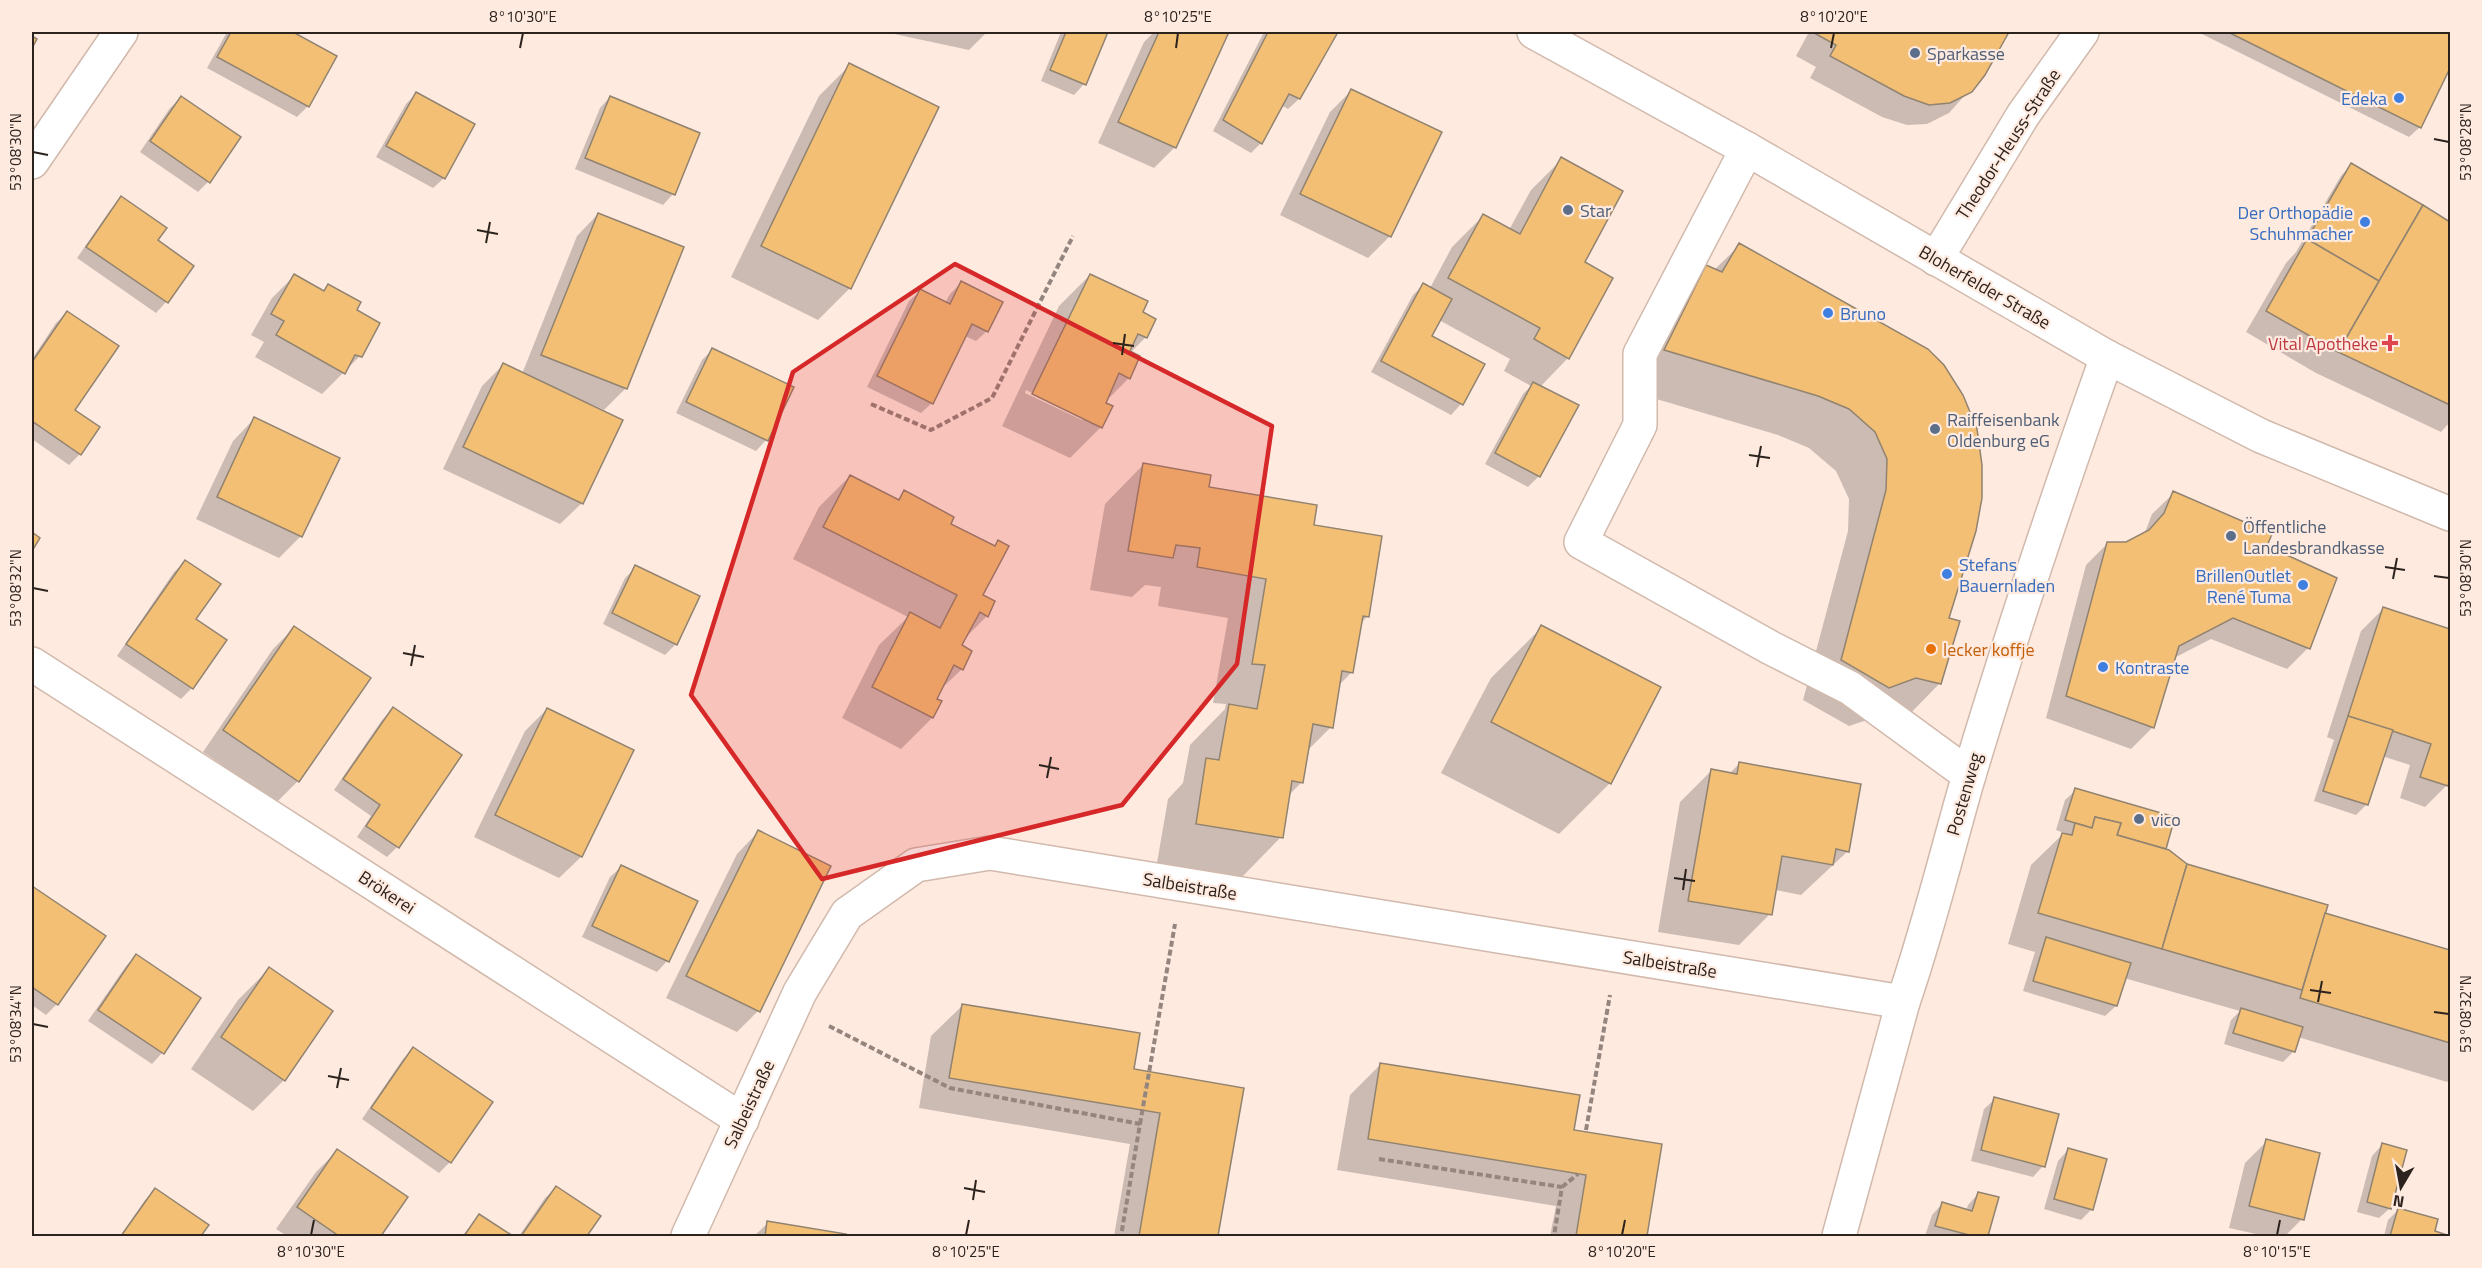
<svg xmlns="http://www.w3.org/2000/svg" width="2482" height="1268" font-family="'Titillium Web',sans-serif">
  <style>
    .shadow { fill: #0003; fill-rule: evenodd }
    .building { fill: #f2bf75; stroke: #918370; stroke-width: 1.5 }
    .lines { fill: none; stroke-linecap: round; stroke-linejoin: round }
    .minor-casing { stroke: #d1b9ac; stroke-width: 36 }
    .path { stroke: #94857e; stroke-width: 4; stroke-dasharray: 6 3; stroke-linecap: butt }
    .minor { stroke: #fff; stroke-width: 33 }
    .marked { fill: #d62828; fill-opacity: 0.2; stroke: #d62828; stroke-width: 4.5; stroke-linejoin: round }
    .ticks { fill: none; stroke: #2c231e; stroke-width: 2 }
    .service-dot { fill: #5c6f8a; stroke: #ffeae0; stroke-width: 2 }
    .shop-dot { fill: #3f7fe0; stroke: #ffeae0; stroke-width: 2 }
    .health-dot { fill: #e0444e; stroke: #ffeae0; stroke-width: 2 }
    .food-dot { fill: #e8710a; stroke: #ffeae0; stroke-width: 2 }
    .labels { text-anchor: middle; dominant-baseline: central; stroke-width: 4.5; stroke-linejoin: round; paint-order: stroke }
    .service-label { font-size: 18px; fill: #4e5e75; stroke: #ffeae0; text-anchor: start }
    .shop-label { font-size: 18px; fill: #366cbe; stroke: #ffeae0; text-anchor: end }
    .street-label { font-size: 18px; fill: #2c231e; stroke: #ffeae0 }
    .health-label { font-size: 18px; fill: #be3a42; stroke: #ffeae0; text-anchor: end }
    .food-label { font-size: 18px; fill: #c56008; stroke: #ffeae0; text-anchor: start }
    .neatline { fill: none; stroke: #2c231e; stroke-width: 2 }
    .ticks-label { font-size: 15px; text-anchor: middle; fill: #2c231e }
  </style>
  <rect width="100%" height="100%" fill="#ffeae0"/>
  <!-- shadow -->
  <g class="shadow">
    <polygon points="227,32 290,32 335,57 308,106 297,117 207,68"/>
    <polygon points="885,32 987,32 969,50"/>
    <polygon points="1061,32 1107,32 1084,84 1074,95 1041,81"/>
    <polygon points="1154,32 1228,32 1175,147 1154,168 1098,143 1144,42"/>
    <polygon points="1264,32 1336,32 1299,99 1288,109 1281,105 1261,143 1251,153 1213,131"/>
    <polygon points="1809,32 2007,32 1984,74 1949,113 1927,124 1907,125 1882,117 1810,78 1816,67 1796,56"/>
    <polygon points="2198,32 2450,32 2450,65 2420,127 2409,137"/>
    <polygon points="850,65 937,108 849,289 818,320 731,277 819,96"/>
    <polygon points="1351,91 1390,236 1368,258 1280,215 1330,112"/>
    <polygon points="416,94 444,178 433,188 376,157 406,104"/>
    <polygon points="610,97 673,194 663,205 575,169 600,108"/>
    <polygon points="181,98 208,182 198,192 140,152 170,108"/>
    <polygon points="1562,159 1583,263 1568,358 1540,387 1539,476 1528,487 1485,464 1523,394 1531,386 1504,371 1510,359 1439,320 1430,336 1483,365 1461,404 1451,415 1371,372 1413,295 1423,285 1430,288 1452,247 1483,216 1509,230 1531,190"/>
    <polygon points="2351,165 2450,224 2450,422 2441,432 2316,373 2246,332 2286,263 2296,252 2341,176"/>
    <polygon points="122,198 156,241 192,266 166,302 156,313 77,258 111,209"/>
    <polygon points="598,214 626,388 604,410 593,405 582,503 560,524 443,469 482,386 503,365 522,374 577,236"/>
    <polygon points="1740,245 1975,430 1947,619 1940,683 1901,723 1876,717 1849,726 1803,700 1848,531 1849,499 1836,471 1809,448 1778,435 1626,390 1667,306 1707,266 1714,270"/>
    <path d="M 1090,275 L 1141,313 L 1146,337 L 1130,353 L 1129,378 L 1104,403 L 1101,427 L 1070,458 L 1002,426 L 1059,306 ZM 1026,390 L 1084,418 L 1082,420 L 1025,393 Z"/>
    <polygon points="294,276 322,292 328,285 355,310 360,356 322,394 255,357 264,342 251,335 272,298"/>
    <polygon points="961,283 987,331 976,341 965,336 932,403 921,413 867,387 909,301 920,291 945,303 950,294"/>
    <polygon points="67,313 73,410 98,428 80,454 69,465 32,439 32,359 56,323"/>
    <polygon points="713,349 792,388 766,440 756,451 676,413 702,360"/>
    <polygon points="254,419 338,458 301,536 279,558 196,519 233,441"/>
    <polygon points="1144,464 1312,526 1368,616 1360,624 1352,672 1338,686 1331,727 1307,751 1302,782 1289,795 1281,837 1242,877 1157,863 1168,799 1183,783 1190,745 1225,709 1226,704 1213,703 1228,618 1158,606 1161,587 1145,585 1132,597 1090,590 1105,504"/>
    <polygon points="850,476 897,500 905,492 949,524 992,547 998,542 981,596 987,616 965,638 960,646 962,669 939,691 935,699 940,702 932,718 901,749 842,718 879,645 908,617 793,559 819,507"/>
    <polygon points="2174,493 2265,547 2308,648 2287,669 2211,639 2174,658 2153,727 2131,749 2046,718 2086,565 2107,544 2126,543 2144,535 2152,514"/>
    <polygon points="185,562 192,688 181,699 117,656 174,572"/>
    <polygon points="636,567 676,644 665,655 603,624 625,578"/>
    <polygon points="2383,609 2450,631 2450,774 2447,785 2425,807 2400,798 2410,765 2382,756 2367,804 2356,815 2314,801 2334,740 2327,737 2361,631"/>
    <polygon points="1542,627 1610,783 1559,834 1441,773 1491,678"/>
    <polygon points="294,628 298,781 277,802 203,752 273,649"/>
    <polygon points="393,709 397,847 387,857 357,837 371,816 334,790 382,720"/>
    <polygon points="547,709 632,750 581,857 559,878 474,837 525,731"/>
    <polygon points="1739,764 1848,851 1801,895 1775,890 1770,914 1739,945 1658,932 1680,802 1711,771 1729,774"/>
    <polygon points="2076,790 2173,818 2164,850 2186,866 2323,914 2450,952 2450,1078 2447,1082 2298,1037 2294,1051 2283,1062 2224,1044 2231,1020 2240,1011 2124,978 2116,1006 2105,1016 2023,991 2035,952 2008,944 2031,865 2064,833 2056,830 2065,800"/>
    <polygon points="758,832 758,1011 737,1032 666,998 737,854"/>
    <polygon points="621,867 696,902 667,961 657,972 582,937 610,877"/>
    <polygon points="32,888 104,936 57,1004 46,1015 32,1005"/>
    <polygon points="136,956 199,999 162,1053 152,1064 88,1021 126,966"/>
    <polygon points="269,969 284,1080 253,1111 191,1069 238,1000"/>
    <polygon points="963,1005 1132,1071 1242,1089 1217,1236 1114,1236 1130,1144 919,1108 931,1036"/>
    <polygon points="413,1049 450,1162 439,1173 362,1119 403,1059"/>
    <polygon points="1381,1064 1572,1131 1660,1146 1645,1236 1550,1236 1556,1206 1337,1170 1350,1095"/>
    <polygon points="1995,1099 2043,1166 2033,1177 1971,1161 1984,1109"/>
    <polygon points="2267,1141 2302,1219 2285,1236 2265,1236 2229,1228 2245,1163"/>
    <polygon points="2382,1145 2390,1208 2379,1218 2357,1212 2372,1156"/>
    <polygon points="2068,1150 2092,1209 2081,1220 2044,1209 2058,1161"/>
    <polygon points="337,1151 406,1198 379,1236 287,1236 276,1229 316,1172"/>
    <polygon points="556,1188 599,1217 585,1236 519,1236 545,1198"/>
    <polygon points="155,1190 207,1225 199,1236 120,1236 145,1200"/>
    <polygon points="1978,1194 1997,1198 1986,1236 1925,1236 1932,1215 1942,1204 1966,1211 1968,1205"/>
    <polygon points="2399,1209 2434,1232 2449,1236 2384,1236 2388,1220"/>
    <polygon points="479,1216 510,1236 462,1236"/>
    <polygon points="768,1223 844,1235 844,1236 754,1236"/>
  </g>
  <!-- building -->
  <g class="building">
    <polygon points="231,32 293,32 337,56 309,107 217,57"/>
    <polygon points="1066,32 1108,32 1086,85 1050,70"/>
    <polygon points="1159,32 1229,32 1176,148 1118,122"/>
    <polygon points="1268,32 1338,32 1300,99 1289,94 1262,144 1223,120"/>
    <polygon points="1818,32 2009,32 1985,75 1972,92 1950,103 1929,105 1904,96 1830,56 1836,45 1816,34"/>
    <polygon points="2228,32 2450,32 2450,68 2421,128"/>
    <polygon points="32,36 37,39 32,48"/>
    <polygon points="849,63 939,107 851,289 761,246"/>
    <polygon points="1351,89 1442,132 1391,237 1300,194"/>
    <polygon points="416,92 475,124 445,179 386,146"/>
    <polygon points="181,96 241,137 210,183 150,141"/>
    <polygon points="610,96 700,133 675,195 585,158"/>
    <polygon points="1561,157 1623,191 1585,262 1613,278 1569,359 1534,339 1540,328 1448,278 1483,214 1520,234"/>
    <polygon points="2351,163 2423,205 2379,281 2307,239"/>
    <polygon points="121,196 167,228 158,240 194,266 168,303 86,247"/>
    <polygon points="2423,205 2450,222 2450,405 2338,352"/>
    <polygon points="598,213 684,247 627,389 541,355"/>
    <polygon points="2307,239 2379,281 2338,352 2266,311"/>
    <polygon points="1739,243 1928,349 1944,365 1963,395 1977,429 1982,465 1982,498 1976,531 1949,618 1960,621 1941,684 1916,678 1889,688 1841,660 1886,490 1887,459 1875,432 1849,409 1818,396 1664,350 1706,265 1722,272"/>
    <polygon points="294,274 324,291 328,284 361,302 357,310 380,323 362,357 355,355 345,374 276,335 284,321 271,314"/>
    <polygon points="1090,274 1148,301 1143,312 1156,319 1147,338 1138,334 1130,351 1140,356 1130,379 1119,373 1106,403 1113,406 1102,428 1032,394"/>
    <polygon points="961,281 1003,302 988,332 972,324 933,404 877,376 920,289 950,304"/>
    <polygon points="1423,283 1452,299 1432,336 1485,364 1463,405 1381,361"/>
    <polygon points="67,311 119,346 75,410 100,427 81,455 32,421 32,362"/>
    <polygon points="712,348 794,387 768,441 686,402"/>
    <polygon points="503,363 623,420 583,504 463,447"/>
    <polygon points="1533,382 1579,405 1540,477 1495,453"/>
    <polygon points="254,417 340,458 302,537 217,497"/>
    <polygon points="1143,463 1211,475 1209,487 1317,505 1314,525 1382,536 1369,617 1363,616 1353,673 1342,671 1333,728 1313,724 1303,783 1292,781 1283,838 1196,824 1206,758 1219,760 1229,704 1257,709 1265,665 1252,664 1266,579 1197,567 1200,548 1176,545 1173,558 1128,551"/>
    <polygon points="850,475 899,500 904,490 954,517 951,524 995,546 998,540 1009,546 983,595 995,601 988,617 980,612 962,645 972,651 963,670 954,665 937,699 942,701 933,718 872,687 910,612 940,628 957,595 823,527"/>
    <polygon points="2173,491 2272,534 2267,546 2337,578 2310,649 2233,618 2179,646 2154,728 2066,696 2107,542 2126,542 2149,530 2164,513"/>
    <polygon points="32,532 40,538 32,551"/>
    <polygon points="185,560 221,584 196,619 227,640 193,689 126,644"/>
    <polygon points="635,565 700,596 677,645 612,613"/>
    <polygon points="2383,607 2450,629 2450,779 2448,786 2420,777 2431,744 2348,716"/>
    <polygon points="1541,625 1661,687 1611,784 1491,722"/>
    <polygon points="294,626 371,678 299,782 223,730"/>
    <polygon points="393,707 462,755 399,848 366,826 380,805 343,779"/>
    <polygon points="547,708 634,750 582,857 495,815"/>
    <polygon points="2348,716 2393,730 2368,805 2323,791"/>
    <polygon points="1739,762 1861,784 1849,852 1836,849 1833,865 1782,856 1772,915 1688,901 1711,769 1737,774"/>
    <polygon points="2075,788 2175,817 2166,849 2117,835 2121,823 2095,817 2092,828 2065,820"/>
    <polygon points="2095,817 2121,823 2117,835 2169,850 2187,864 2162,949 2038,913 2062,833 2072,835 2075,823 2092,828"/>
    <polygon points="758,830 831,866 760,1012 686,976"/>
    <polygon points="2187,864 2328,905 2302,990 2162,949"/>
    <polygon points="621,865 698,901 669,962 592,926"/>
    <polygon points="32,886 106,936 58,1005 32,987"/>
    <polygon points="2325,913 2450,950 2450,1043 2300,998"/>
    <polygon points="2046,937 2131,963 2117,1006 2033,981"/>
    <polygon points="136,954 201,998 164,1054 98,1010"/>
    <polygon points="269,967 333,1011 285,1081 221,1037"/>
    <polygon points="962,1004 1140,1033 1134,1069 1244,1088 1218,1236 1139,1236 1160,1113 949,1078"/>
    <polygon points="2241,1008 2303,1027 2295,1052 2233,1033"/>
    <polygon points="413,1047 493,1102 451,1163 371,1108"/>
    <polygon points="1380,1063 1580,1095 1574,1130 1662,1144 1647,1236 1576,1236 1586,1175 1368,1139"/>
    <polygon points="1994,1097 2059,1114 2045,1167 1981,1150"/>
    <polygon points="2266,1139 2320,1153 2304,1220 2249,1206"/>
    <polygon points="2382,1143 2407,1150 2391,1209 2367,1202"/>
    <polygon points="2068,1148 2107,1159 2093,1210 2054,1199"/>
    <polygon points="337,1149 408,1197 381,1236 339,1236 297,1207"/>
    <polygon points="556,1186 601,1216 587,1236 521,1236"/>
    <polygon points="155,1188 209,1225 201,1236 121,1236"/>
    <polygon points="1978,1192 1999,1197 1988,1236 1973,1236 1935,1226 1942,1202 1972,1211"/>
    <polygon points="2398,1208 2438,1219 2435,1231 2450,1236 2390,1236"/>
    <polygon points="479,1214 513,1236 464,1236"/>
    <polygon points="767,1221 846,1234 845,1236 765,1236"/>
  </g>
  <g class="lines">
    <defs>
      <g id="minor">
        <polyline points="1534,32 1747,149 2107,357 2261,436 2450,514"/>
        <polyline points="1747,149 1640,354 1640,425 1581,542 1771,648 1850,688 1969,775"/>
        <polyline points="32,162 121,32"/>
        <polyline points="1936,259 2023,115 2082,32"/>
        <polyline points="32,664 742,1120"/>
        <polyline points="688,1236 800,992 847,914 916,865 990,853 1903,1002"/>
        <path d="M 1839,1236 L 1903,1002 C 1929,927 1947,851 1969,775 C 2011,635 2058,495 2107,357"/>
      </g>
    </defs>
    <!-- minor casing -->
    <use href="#minor" class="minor-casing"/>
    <!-- path -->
    <g class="path">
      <polyline points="871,404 931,430 992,398 1073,236"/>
      <polyline points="829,1026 950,1088 1140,1124 1121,1236"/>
      <polyline points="1140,1124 1175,924"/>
      <polyline points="1586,1130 1610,995"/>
      <polyline points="1379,1159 1562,1187 1554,1236"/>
      <polyline points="1562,1187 1578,1174"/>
    </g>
    <!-- minor -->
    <use href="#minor" class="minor"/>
  </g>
  <!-- marked area -->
  <path class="marked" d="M 955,264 L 1272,426 L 1237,664 L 1122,805 L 822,879 L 691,695 L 793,372 Z"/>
  <!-- ticks -->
  <path class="ticks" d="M 520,48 L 523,33M 1176,48 L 1178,33M 1831,48 L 1834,33M 2434,139 L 2449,142M 33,152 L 48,155M 477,230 L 498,234M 486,243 L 490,222M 1113,343 L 1134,346M 1122,355 L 1125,334M 1749,455 L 1770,458M 1757,467 L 1761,446M 2385,567 L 2405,570M 2434,576 L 2449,578M 2393,579 L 2397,558M 33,588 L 48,591M 403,653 L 424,657M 411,666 L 415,645M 1039,765 L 1059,769M 1047,778 L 1051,757M 1674,878 L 1695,881M 1683,890 L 1686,869M 2310,990 L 2331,993M 2318,1002 L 2322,981M 2434,1012 L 2449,1014M 33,1024 L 48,1027M 328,1076 L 349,1080M 337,1088 L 341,1068M 964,1188 L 985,1192M 973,1200 L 976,1180M 311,1235 L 314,1220M 966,1235 L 969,1220M 1622,1235 L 1625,1220M 2277,1235 L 2280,1220"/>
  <!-- markers -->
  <g class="service-dot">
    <circle cx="1915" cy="53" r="6"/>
    <circle cx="1568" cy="210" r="6"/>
    <circle cx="1935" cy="429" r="6"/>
    <circle cx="2231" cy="536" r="6"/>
    <circle cx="2139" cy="819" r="6"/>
  </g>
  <g class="shop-dot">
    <circle cx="2399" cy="98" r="6"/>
    <circle cx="2365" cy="222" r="6"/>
    <circle cx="1828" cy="313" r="6"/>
    <circle cx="1947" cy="574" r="6"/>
    <circle cx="2303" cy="585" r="6"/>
    <circle cx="2103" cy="667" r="6"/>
  </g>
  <path class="health-dot" d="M2387 334h6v6h6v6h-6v6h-6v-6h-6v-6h6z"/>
  <circle class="food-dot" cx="1931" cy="649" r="6"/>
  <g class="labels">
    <!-- service labels -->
    <g class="service-label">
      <text x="1927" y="53">Sparkasse</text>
      <text x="1580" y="210">Star</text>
      <text x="1947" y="419">Raiffeisenbank<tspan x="1947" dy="21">Oldenburg eG</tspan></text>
      <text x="2243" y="526">Öffentliche<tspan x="2243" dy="21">Landesbrandkasse</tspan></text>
      <text x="2151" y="819">vico</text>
    </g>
    <!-- shop labels -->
    <g class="shop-label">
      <text x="2387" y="98">Edeka</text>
      <text x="2353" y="212">Der Orthopädie<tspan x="2353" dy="21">Schuhmacher</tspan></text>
      <text x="1840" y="313" text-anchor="start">Bruno</text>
      <text x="1959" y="564" text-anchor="start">Stefans<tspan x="1959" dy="21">Bauernladen</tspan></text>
      <text x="2291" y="575">BrillenOutlet<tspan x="2291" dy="21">René Tuma</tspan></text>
      <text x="2115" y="667" text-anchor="start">Kontraste</text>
    </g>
    <!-- street labels -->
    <g class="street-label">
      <text transform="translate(2008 144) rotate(-57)">Theodor-Heuss-Straße</text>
      <text transform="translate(1985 287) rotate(30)">Bloherfelder Straße</text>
      <text transform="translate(1964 794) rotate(-74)">Postenweg</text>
      <text transform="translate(1190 886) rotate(9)">Salbeistraße</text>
      <text transform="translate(387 892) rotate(33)">Brökerei</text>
      <text transform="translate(1670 964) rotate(9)">Salbeistraße</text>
      <text transform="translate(749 1104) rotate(-65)">Salbeistraße</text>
    </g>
    <!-- health labels -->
    <g class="health-label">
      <text x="2378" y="343">Vital Apotheke</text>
    </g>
    <!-- food labels -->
    <g class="food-label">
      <text x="1943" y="649">lecker koffje</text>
    </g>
  </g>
  <!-- border -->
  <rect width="2482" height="1268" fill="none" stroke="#ffeae0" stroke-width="66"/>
  <!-- north arrow -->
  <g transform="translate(2401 1187) rotate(190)" stroke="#ffeae0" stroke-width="4.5" paint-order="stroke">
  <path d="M0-4.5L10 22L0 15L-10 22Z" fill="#2c231e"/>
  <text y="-9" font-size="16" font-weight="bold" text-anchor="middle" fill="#2c231e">N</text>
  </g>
  <rect x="33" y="33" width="2416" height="1202" class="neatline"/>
  <g class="ticks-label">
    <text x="523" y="22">8°10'30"E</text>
    <text x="1178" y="22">8°10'25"E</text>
    <text x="1834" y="22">8°10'20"E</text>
    <text transform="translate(2466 142) rotate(-90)" y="5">53°08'28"N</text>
    <text transform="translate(16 152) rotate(-90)" y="5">53°08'30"N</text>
    <text transform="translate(2466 578) rotate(-90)" y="5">53°08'30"N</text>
    <text transform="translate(16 588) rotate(-90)" y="5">53°08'32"N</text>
    <text transform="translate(2466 1014) rotate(-90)" y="5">53°08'32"N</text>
    <text transform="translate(16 1024) rotate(-90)" y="5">53°08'34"N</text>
    <text x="311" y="1257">8°10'30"E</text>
    <text x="966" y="1257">8°10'25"E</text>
    <text x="1622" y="1257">8°10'20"E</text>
    <text x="2277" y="1257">8°10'15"E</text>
  </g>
</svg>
